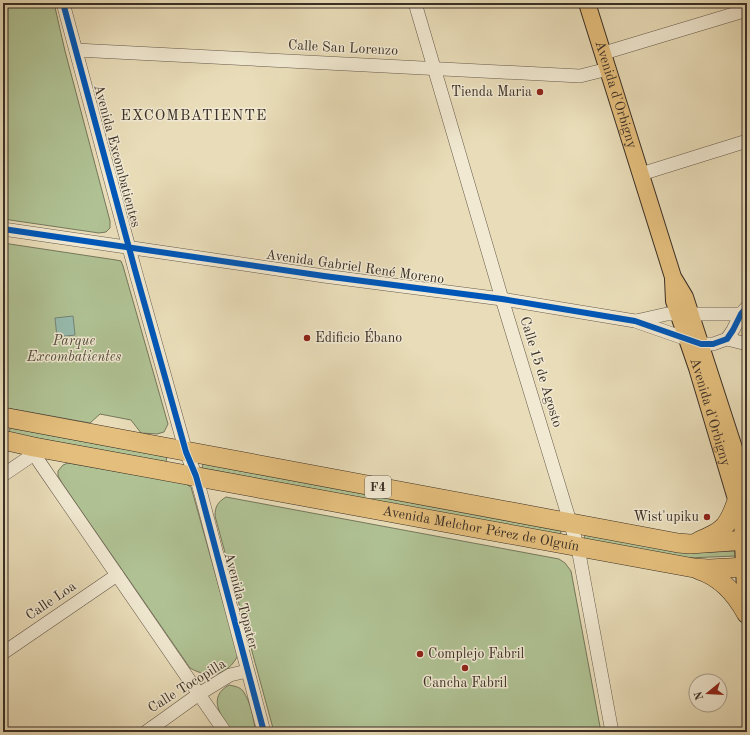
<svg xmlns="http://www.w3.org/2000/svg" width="750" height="735" font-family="'Old Standard TT',serif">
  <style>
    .green { fill: #b0c294; stroke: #75785d }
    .water { fill: #97bcaf; stroke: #728478 }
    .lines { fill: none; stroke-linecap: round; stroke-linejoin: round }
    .minor-casing { stroke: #665a4b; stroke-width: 14 }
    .major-casing { stroke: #3a2f26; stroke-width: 18 }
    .highway-casing { stroke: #3a2f26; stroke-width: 20 }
    .minor { stroke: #f1e9d2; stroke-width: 13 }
    .major { stroke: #e4be7c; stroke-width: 16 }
    .highway { stroke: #e4be7c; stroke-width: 19 }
    .cycleway-casing { stroke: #f1e9d2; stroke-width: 8 }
    .cycleway { stroke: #0057b8; stroke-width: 6 }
    .poi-dot { fill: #8f2418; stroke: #f1e9d2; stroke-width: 1.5 }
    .labels { text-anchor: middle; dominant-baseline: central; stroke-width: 3; stroke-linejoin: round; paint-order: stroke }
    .shield { fill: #f1e9d2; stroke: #71675a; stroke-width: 1 }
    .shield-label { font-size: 13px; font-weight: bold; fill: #3a2f26 }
    .street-label { font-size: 14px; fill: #3a2f26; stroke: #f1e9d2 }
    .poi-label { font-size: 14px; fill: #3a2f26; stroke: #f1e9d2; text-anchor: end }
    .park-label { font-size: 14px; font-style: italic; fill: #524c3c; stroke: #f1e9d2 }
    .neighbourhood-label { font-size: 15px; letter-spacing: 1px; fill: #3a2f26; stroke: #f1e9d2 }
  </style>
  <rect width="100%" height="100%" fill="#e9ddb9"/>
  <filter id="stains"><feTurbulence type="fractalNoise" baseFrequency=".005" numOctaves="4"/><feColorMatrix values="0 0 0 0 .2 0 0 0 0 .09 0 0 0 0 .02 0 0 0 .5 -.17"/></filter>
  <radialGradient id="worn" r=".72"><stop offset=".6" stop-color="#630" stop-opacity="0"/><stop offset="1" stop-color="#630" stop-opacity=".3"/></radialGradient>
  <!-- green -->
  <g class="green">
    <polygon points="3,3 54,3 65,51 110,221 110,228 106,232 99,233 3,219"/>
    <polygon points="3,243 116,260 121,261 123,266 168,424 164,432 157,434 141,433 131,420 100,414 90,423 7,408 3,405"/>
    <polygon points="10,428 167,457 166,462 9,433"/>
    <path d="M 68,463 L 184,483 L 191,487 L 238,655 C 228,676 209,679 190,668 L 62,483 L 58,476 L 58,471 L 63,465 Z"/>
    <polygon points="203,464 561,531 560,536 202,468"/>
    <path d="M 226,497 L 559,559 L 565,563 L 571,571 L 601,732 L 274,732 L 215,516 C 215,506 218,502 226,497 Z"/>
    <polygon points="585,535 688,553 736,551 736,556 687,558 584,540"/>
    <path d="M 229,685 C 234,686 240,687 243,691 C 251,702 253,719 256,732 L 232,732 C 222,717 206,698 229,685 Z"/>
  </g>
  <!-- water -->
  <polygon class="water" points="73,316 75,335 57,337 55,318"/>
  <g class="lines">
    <defs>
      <g id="minor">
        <polyline points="63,3 135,270 186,452 196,476 201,494 264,732"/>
        <polyline points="415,3 502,299 578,548 612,732"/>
        <polyline points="76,50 580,76 608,69"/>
        <polyline points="604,53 747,10"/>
        <polyline points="641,174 747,141"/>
        <polyline points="3,229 324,276 502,299 635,321 701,344 713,344 727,339 733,330 741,314 747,307"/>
        <polyline points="636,321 667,314 741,314"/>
        <polyline points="727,339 747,344"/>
        <polyline points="34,447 34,454 42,466 225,732"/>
        <polyline points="3,475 34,454"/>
        <polyline points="3,653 117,575"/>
        <polyline points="146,732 199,694 230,675 247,671"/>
      </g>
      <g id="major">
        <path id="s1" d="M 587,3 L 673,277 L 685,297 L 747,488"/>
        <path id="s2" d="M 673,279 L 674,301 L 697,368 L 742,519 L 746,615"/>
      </g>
      <g id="highway">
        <polyline points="3,417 678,543 690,544 747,540"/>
        <path id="s3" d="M 3,440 L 34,447 L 694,568 L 709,569 L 747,567"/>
        <polyline points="745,481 747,484"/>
        <path d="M 699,541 C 724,531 728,526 737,501"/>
        <path d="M 699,570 C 721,577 735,593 746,613"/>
      </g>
    </defs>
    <!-- minor casing -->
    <use href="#minor" class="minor-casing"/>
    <!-- major casing -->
    <use href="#major" class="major-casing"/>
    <!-- highway casing -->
    <use href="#highway" class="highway-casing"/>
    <!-- minor -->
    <use href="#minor" class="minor"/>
    <!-- major -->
    <use href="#major" class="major"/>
    <!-- highway -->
    <use href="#highway" class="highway"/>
    <defs>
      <g id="cycleway">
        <polyline points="63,3 135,270 186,452 196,476 201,494 264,732"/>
        <polyline points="3,229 324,276 502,299 635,321 701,344 713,344 727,339 733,330 741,314 747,307"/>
      </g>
    </defs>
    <!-- cycleway casing -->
    <use href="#cycleway" class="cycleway-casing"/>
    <!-- cycleway -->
    <use href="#cycleway" class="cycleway"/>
  </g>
  <!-- markers -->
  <g class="poi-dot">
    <circle cx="540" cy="92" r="4"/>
    <circle cx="307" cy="338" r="4"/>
    <circle cx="707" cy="517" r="4"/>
    <circle cx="420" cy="654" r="4"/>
    <circle cx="465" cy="668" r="4"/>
  </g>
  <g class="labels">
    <!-- shield labels -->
    <rect class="shield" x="365" y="476" width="26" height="22" rx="3"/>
    <g class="shield-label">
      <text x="378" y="487">F4</text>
    </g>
    <!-- street labels -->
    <g class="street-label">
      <text transform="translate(343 48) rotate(3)">Calle San Lorenzo</text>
      <text stroke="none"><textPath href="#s1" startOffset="96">Avenida d'Orbigny</textPath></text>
      <text transform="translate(117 156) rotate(75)">Avenida Excombatientes</text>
      <text transform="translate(355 267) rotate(8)">Avenida Gabriel René Moreno</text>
      <text transform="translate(541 372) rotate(73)">Calle 15 de Agosto</text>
      <text stroke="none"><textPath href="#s2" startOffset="139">Avenida d'Orbigny</textPath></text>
      <text stroke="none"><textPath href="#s3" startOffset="486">Avenida Melchor Pérez de Olguín</textPath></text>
      <text transform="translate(51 601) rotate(-34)">Calle Loa</text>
      <text transform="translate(241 601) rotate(75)">Avenida Topater</text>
      <text transform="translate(187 686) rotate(-32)">Calle Tocopilla</text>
    </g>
    <!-- poi labels -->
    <g class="poi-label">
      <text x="532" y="92">Tienda Maria</text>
      <text x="315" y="338" text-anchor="start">Edificio Ébano</text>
      <text x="699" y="517">Wist'upiku</text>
      <text x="428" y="654" text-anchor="start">Complejo Fabril</text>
      <text x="465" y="683" text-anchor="middle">Cancha Fabril</text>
    </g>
    <!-- park labels -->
    <g class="park-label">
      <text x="74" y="341">Parque<tspan x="74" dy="16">Excombatientes</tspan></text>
    </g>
    <!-- neighbourhood labels -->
    <g class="neighbourhood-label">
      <text x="194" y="116">EXCOMBATIENTE</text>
    </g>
  </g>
  <!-- margin -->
  <rect width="750" height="735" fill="none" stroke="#e9ddb9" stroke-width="16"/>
  <rect x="4" y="4" width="742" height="727" fill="none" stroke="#3a2f26" stroke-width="2"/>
  <rect x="8" y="8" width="734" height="719" fill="none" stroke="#3a2f26"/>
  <!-- north arrow -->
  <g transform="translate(708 693) rotate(252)"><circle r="19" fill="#f1e9d2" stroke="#a89f8d"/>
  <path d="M0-3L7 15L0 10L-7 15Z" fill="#8f2418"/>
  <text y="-6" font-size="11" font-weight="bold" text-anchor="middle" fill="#3a2f26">N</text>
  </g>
  <rect width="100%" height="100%" filter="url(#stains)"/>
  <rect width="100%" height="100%" fill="url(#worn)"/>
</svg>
